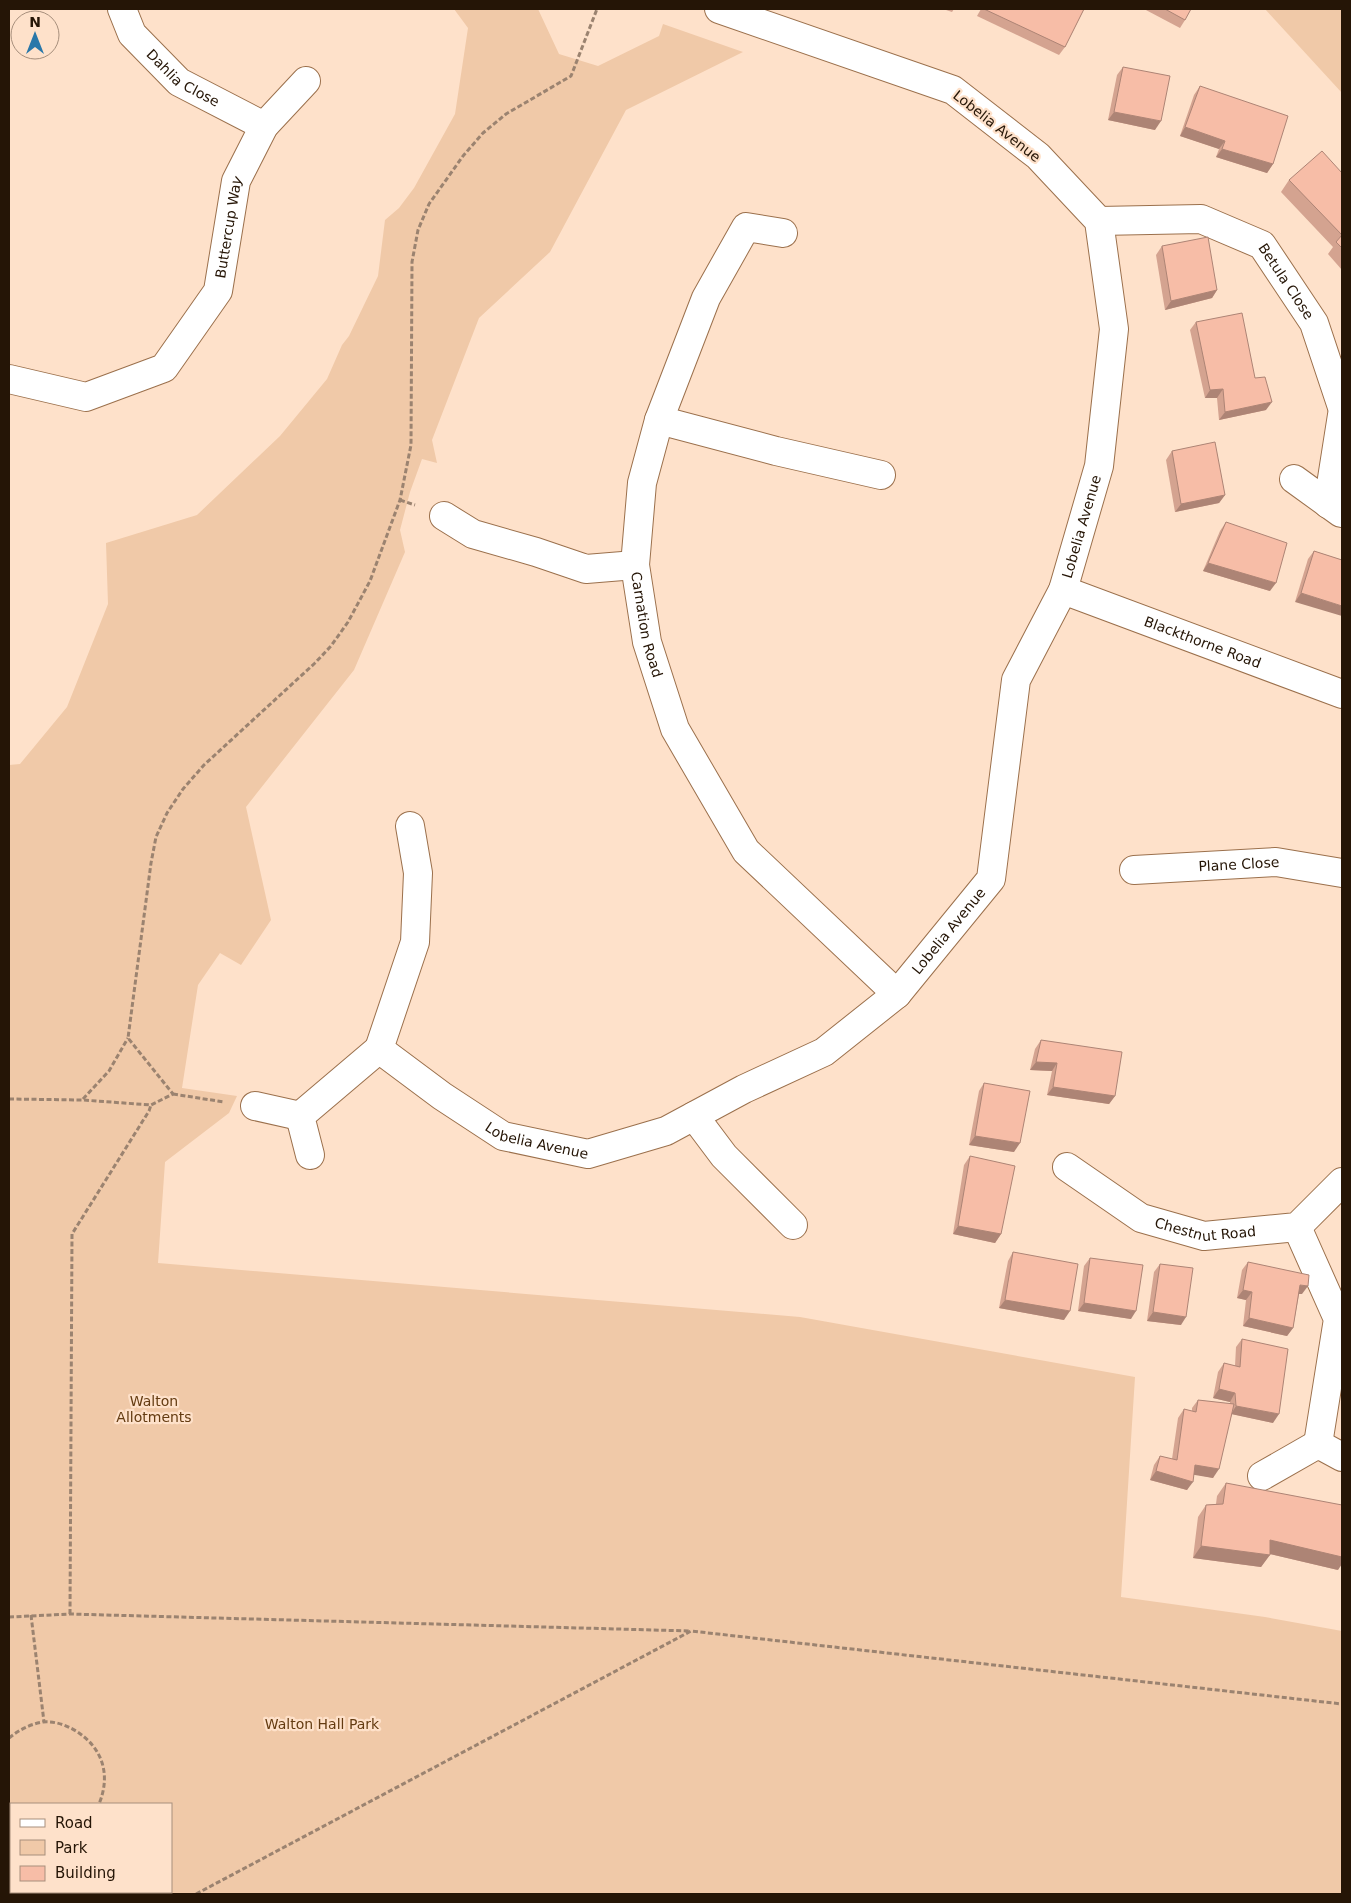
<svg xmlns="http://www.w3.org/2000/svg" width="1351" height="1903" font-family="'DejaVu Sans',sans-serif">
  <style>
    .green { fill: #f0c9a8; fill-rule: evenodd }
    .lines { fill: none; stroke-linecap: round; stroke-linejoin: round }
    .minor-casing { stroke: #9b704c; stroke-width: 30 }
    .path { stroke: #9b8370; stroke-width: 3; stroke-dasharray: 5 2.5; stroke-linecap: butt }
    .minor { stroke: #fff; stroke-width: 28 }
    .wall { fill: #d4a390 }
    .shaded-wall { fill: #ad8475 }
    .building { fill: #f7bda7; stroke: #ad8475 }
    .labels { text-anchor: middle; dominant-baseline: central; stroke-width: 4.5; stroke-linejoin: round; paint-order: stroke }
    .street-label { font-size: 14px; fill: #251506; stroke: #fee1ca }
    .park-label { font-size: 14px; fill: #643b11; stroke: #fee1ca }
  </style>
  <rect width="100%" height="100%" fill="#fee1ca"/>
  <!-- green -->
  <g class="green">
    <path d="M 454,9 L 538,9 L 559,54 L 598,66 L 659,36 L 663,24 L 743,52 L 626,110 L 550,252 L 479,318 L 432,440 L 437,463 L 422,459 L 410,492 L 400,530 L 405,552 L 354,670 L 246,807 L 271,920 L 241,965 L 220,953 L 198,985 L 182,1088 L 237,1096 L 229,1113 L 165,1162 L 158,1263 L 800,1317 L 1135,1377 L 1121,1597 L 1265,1617 L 1342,1631 L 1342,1894 L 9,1894 L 9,765 L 20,764 L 67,707 L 108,604 L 106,543 L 197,515 L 280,436 L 327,379 L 342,345 L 349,336 L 378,276 L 385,220 L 399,208 L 414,188 L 455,114 L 468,28 ZM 171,1804 L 171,1892 L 11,1892 L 11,1804 Z"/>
    <polygon points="1265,9 1342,9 1342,93"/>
  </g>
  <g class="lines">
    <defs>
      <g id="minor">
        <path id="s1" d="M 122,9 L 132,34 L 179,82 L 264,126"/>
        <path id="s2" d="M 1099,221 L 1201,219 L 1262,245 L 1314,323 L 1342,407"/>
        <path id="s3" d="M 783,233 L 746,227 L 706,298 L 659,420 L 642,483 L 635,565 L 647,642 L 675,729 L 746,851 L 897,994"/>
        <path id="s4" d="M 9,379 L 86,397 L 164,368 L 218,291 L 236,181 L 264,126 L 306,81"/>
        <polyline points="659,420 776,451 881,475"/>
        <polyline points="1294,479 1341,513"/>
        <polyline points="1328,504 1342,415"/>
        <polyline points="444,516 473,534 536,552 586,569 635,565"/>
        <path id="s5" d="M 1063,590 L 1342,694"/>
        <path id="s6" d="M 410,826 L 418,873 L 415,942 L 379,1049 L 442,1096 L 503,1136 L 588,1154 L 666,1131 L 744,1089 L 824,1052 L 897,994 L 991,879 L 1016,680 L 1063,590 L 1099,466 L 1114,329 L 1099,221 L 1038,156 L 953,90 L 719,9"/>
        <path id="s7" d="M 1134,870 L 1276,862 L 1342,873"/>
        <polyline points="255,1106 300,1116"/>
        <polyline points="694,1116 724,1156 793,1225"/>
        <polyline points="310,1155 300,1116 379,1049"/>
        <path id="s8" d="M 1067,1167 L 1141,1218 L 1204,1236 L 1297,1227 L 1342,1182"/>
        <polyline points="1297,1227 1338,1319 1318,1444"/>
        <polyline points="1262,1476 1318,1444 1342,1457"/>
      </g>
    </defs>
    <!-- minor casing -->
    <use href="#minor" class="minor-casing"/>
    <!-- path -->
    <g class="path">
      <polyline points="400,500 415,505"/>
      <polyline points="173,1094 224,1102"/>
      <polyline points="9,1099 83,1100 151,1105 173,1094 128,1038 151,863 156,837 167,813 183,789 204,765 315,663 331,646 348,622 370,581 400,500 411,445 412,262 418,230 429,204 463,156 483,133 506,114 571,76 597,9"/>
      <polyline points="83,1099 109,1071 128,1038"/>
      <polyline points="70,1614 72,1234 149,1111 151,1105"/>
      <polyline points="31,1615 44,1722"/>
      <polyline points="9,1617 70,1614 690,1631"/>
      <path d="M 9,1738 C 19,1730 30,1724 43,1722 C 55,1721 66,1725 76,1731 C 103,1748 111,1775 99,1804"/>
      <polyline points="9,1820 11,1822"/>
      <polyline points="91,1892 92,1894"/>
      <polyline points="196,1894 691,1631 1342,1704"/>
    </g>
    <!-- minor -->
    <use href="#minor" class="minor"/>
  </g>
  <!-- wall -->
  <g class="wall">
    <polygon points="943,9 954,9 952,12"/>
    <polygon points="981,9 1084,9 1065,47 1059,55 977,16"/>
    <polygon points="1144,9 1191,9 1185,20 1180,28"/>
    <polygon points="1123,67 1155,130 1108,120 1117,75"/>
    <polygon points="1200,86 1273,164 1267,173 1216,157 1219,149 1180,136 1194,95"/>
    <polygon points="1342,173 1342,270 1328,254 1333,247 1281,192 1289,180"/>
    <polygon points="1162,246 1217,290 1212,298 1165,310 1156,255"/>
    <polygon points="1196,322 1255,378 1266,410 1219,420 1217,398 1205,398 1190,330"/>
    <polygon points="1172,451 1225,495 1219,503 1175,512 1166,460"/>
    <polygon points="1226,522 1270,591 1203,571 1220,531"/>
    <polygon points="1314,551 1342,560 1295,602 1308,559"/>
    <polygon points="1041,1040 1115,1096 1109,1104 1047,1095 1052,1071 1030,1070 1035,1049"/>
    <polygon points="984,1083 1014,1152 969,1145 979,1091"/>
    <polygon points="970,1156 1001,1234 995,1243 953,1234 964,1165"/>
    <polygon points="1013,1252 1064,1320 999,1308 1008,1261"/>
    <polygon points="1090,1258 1131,1319 1078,1311 1084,1266"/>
    <polygon points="1248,1262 1302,1294 1299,1294 1293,1328 1287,1336 1243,1326 1246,1300 1237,1298 1242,1270"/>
    <polygon points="1160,1264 1181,1325 1147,1321 1154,1272"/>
    <polygon points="1242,1339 1273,1423 1232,1414 1213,1478 1194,1474 1187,1490 1150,1480 1154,1465 1160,1456 1172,1459 1178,1418 1184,1409 1192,1411 1192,1408 1198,1400 1230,1404 1230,1402 1213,1398 1218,1372 1224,1363 1235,1366 1236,1347"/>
    <polygon points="1226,1483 1338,1570 1270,1554 1261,1567 1193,1558 1198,1517 1206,1505 1216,1504 1217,1496"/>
  </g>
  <!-- shaded-wall -->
  <g class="shaded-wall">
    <polygon points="1114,112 1161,121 1155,130 1108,120"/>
    <polygon points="1185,127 1225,141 1219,149 1180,136"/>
    <polygon points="1222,149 1273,164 1267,173 1216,157"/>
    <polygon points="1217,290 1212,298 1165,310 1171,301"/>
    <polygon points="1223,389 1217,398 1205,398 1210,390"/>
    <polygon points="1272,402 1266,410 1219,420 1225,412"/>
    <polygon points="1225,495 1219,503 1175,512 1181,504"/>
    <polygon points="1208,563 1276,583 1270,591 1203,571"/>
    <polygon points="1301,593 1342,606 1342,616 1295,602"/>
    <polygon points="1036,1062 1057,1063 1052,1071 1030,1070"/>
    <polygon points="1053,1087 1115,1096 1109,1104 1047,1095"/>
    <polygon points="975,1136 1020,1143 1014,1152 969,1145"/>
    <polygon points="958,1226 1001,1234 995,1243 953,1234"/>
    <polygon points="1300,1285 1308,1286 1302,1294 1294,1294"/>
    <polygon points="1243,1290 1252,1292 1246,1300 1237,1298"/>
    <polygon points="1005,1300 1070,1311 1064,1320 999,1308"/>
    <polygon points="1084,1303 1136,1311 1131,1319 1078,1311"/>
    <polygon points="1153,1312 1186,1317 1181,1325 1147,1321"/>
    <polygon points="1249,1318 1293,1328 1287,1336 1243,1326"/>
    <polygon points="1219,1389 1235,1393 1230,1402 1213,1398"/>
    <polygon points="1236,1406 1279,1414 1273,1423 1231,1414"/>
    <polygon points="1195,1465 1219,1469 1213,1478 1189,1474"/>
    <polygon points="1156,1471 1193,1482 1187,1490 1150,1480"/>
    <polygon points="1270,1540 1342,1551 1342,1564 1338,1570 1261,1552"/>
    <polygon points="1201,1546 1270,1555 1261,1567 1193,1558"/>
  </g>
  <!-- building -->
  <g class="building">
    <polygon points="984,9 1084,9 1065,47"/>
    <polygon points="1165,9 1191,9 1185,20"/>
    <polygon points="1123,67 1170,76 1161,121 1114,112"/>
    <polygon points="1200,86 1288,116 1273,164 1222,149 1225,141 1185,127"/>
    <polygon points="1322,151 1342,173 1342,248 1336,242 1342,235 1289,180"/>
    <polygon points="1208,237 1217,290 1171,301 1162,246"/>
    <polygon points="1242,313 1255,378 1265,377 1272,402 1225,412 1223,389 1210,390 1196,322"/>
    <polygon points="1215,442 1225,495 1181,504 1172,451"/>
    <polygon points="1226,522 1287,543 1276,583 1208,563"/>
    <polygon points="1314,551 1342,560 1342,606 1301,593"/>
    <polygon points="1041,1040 1122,1052 1115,1096 1053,1087 1057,1063 1036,1062"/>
    <polygon points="984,1083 1030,1091 1020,1143 975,1136"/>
    <polygon points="970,1156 1015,1166 1001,1234 958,1226"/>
    <polygon points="1013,1252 1078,1264 1070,1311 1005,1300"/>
    <polygon points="1090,1258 1143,1265 1136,1311 1084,1303"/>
    <polygon points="1248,1262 1309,1275 1308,1286 1300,1285 1293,1328 1249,1318 1252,1292 1243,1290"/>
    <polygon points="1160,1264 1193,1268 1186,1317 1153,1312"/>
    <polygon points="1242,1339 1288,1349 1279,1414 1236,1406 1235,1393 1219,1389 1224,1363 1240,1367"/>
    <polygon points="1198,1400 1234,1404 1219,1469 1195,1465 1193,1482 1156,1471 1160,1456 1177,1460 1184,1409 1196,1412"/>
    <polygon points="1226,1483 1342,1505 1342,1557 1270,1540 1270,1555 1201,1546 1206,1505 1223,1504"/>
  </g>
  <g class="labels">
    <!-- street labels -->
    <g class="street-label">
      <text stroke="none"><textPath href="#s1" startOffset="95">Dahlia Close</textPath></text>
      <text transform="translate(997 126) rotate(38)">Lobelia Avenue</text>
      <text stroke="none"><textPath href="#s4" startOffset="321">Buttercup Way</textPath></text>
      <text stroke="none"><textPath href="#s2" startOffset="212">Betula Close</textPath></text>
      <text stroke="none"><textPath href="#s6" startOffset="1336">Lobelia Avenue</textPath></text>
      <text stroke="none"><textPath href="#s3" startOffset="458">Carnation Road</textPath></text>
      <text stroke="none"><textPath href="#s5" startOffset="149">Blackthorne Road</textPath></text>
      <text stroke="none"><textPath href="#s7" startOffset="105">Plane Close</textPath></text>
      <text stroke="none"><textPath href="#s6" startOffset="901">Lobelia Avenue</textPath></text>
      <text stroke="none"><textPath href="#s6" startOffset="415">Lobelia Avenue</textPath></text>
      <text stroke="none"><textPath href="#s8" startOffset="156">Chestnut Road</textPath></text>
    </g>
    <!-- park labels -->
    <g class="park-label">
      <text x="154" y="1401">Walton<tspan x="154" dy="16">Allotments</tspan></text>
      <text x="322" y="1724">Walton Hall Park</text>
    </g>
  </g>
  <!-- border -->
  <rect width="1351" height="1903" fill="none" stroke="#251506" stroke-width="20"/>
  <!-- legend -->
  <rect x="10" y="1803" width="162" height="90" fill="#fee1ca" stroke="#a78f7c"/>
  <rect x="20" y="1819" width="25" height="8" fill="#ffffff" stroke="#a78f7c"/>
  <text x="55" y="1828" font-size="15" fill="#251506">Road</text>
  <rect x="20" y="1840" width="25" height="15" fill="#f0c9a8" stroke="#a78f7c"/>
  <text x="55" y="1853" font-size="15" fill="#251506">Park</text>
  <rect x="20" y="1866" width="25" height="15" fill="#f7bda7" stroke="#a78f7c"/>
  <text x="55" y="1878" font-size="15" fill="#251506">Building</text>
  <!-- north arrow -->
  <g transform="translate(35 35)"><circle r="24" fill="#fee1ca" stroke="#a78f7c"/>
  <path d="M0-4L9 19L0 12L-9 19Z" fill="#2977a9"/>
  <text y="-8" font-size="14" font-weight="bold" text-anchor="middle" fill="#251506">N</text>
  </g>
</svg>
